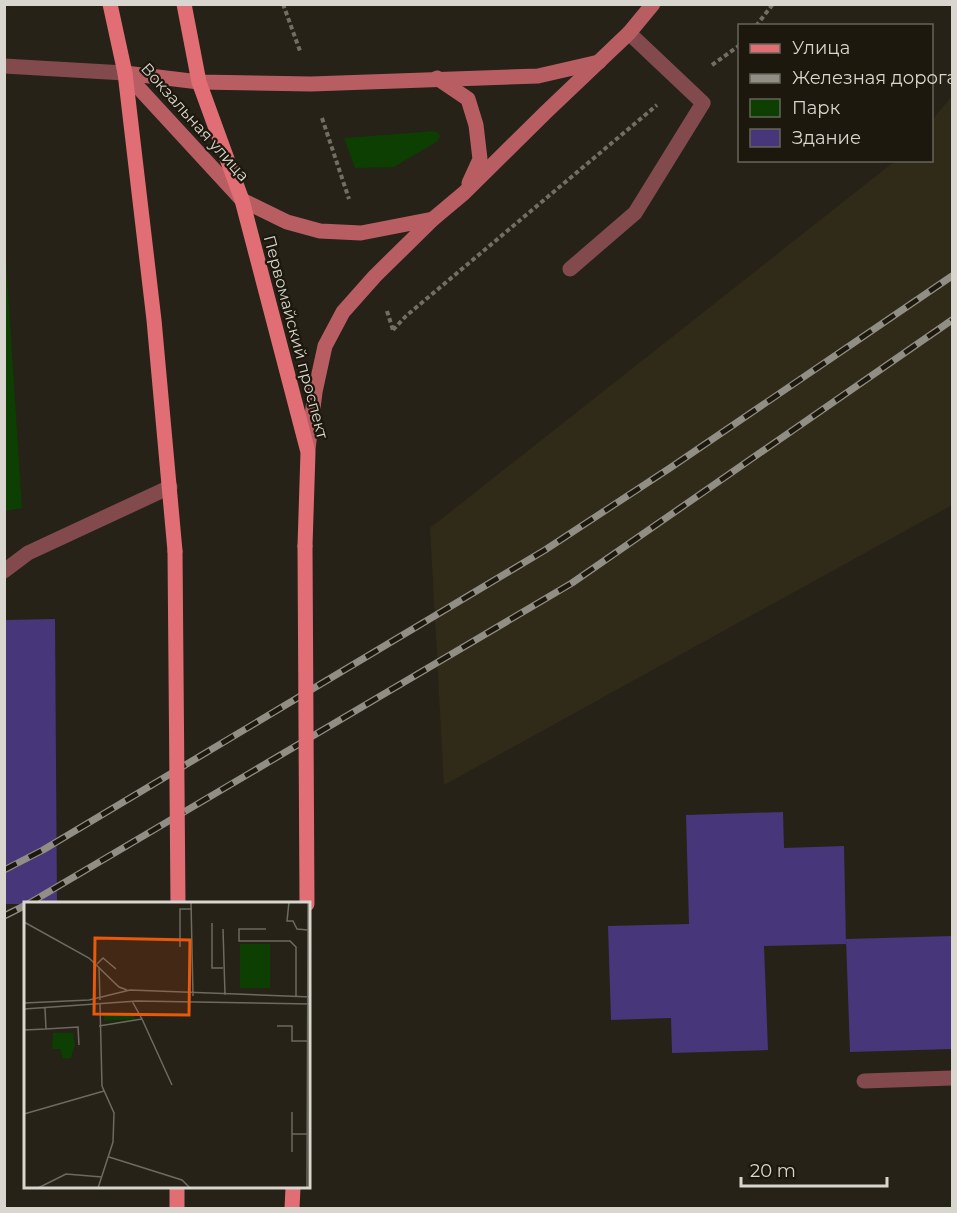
<svg xmlns="http://www.w3.org/2000/svg" width="957" height="1213" font-family="Montserrat,sans-serif">
  <style>
    .built { fill: #302a19 }
    .green { fill: #0d3e02 }
    .building { fill: #473679 }
    .lines { fill: none; stroke-linecap: round; stroke-linejoin: round }
    .path { stroke: #716e64; stroke-width: 4; stroke-dasharray: 4.5 3; stroke-linecap: butt }
    .lane { stroke: #824a4c; stroke-width: 15 }
    .street { stroke: #824a4c; stroke-width: 15 }
    .secondary { stroke: #b85e63; stroke-width: 15 }
    .primary { stroke: #e16e74; stroke-width: 15 }
    .rail-casing { stroke: #918e85; stroke-width: 7 }
    .rail { stroke: #1c180d; stroke-width: 4.5; stroke-dasharray: 14; stroke-linecap: butt }
    .primary-bridge { stroke: #e16e74; stroke-width: 15 }
    .labels { text-anchor: middle; dominant-baseline: central; stroke-width: 4.5; stroke-linejoin: round; paint-order: stroke }
    .street-label { font-size: 16px; fill: #d8d6ce; stroke: #1c180d }
    .inset-road { fill: none; stroke: #6d6a60; stroke-width: 1.5 }
    .view { fill: #e8590c; fill-opacity: 0.15; stroke: #e8590c; stroke-width: 3 }
    .inset-edge { fill: none; stroke: #d8d6ce; stroke-width: 3 }
  </style>
  <rect width="100%" height="100%" fill="#262217"/>
  <!-- built -->
  <polygon class="built" points="952,96 952,505 444,785 430,528 895,161 932,160 932,120"/>
  <!-- green -->
  <g class="green">
    <polygon points="435,131 440,135 438,141 394,167 355,168 344,138"/>
    <polygon points="4,229 22,508 5,511 4,511"/>
  </g>
  <!-- building -->
  <g class="building">
    <polygon points="55,619 57,904 4,904 4,620"/>
    <polygon points="783,812 784,848 844,846 846,944 764,946 768,1050 672,1053 671,1018 611,1020 608,926 689,924 686,815"/>
    <polygon points="952,936 952,1049 850,1052 846,939"/>
  </g>
  <g class="lines">
    <!-- path -->
    <g class="path">
      <polyline points="283,4 300,51"/>
      <polyline points="756,26 773,4"/>
      <polyline points="712,65 740,45"/>
      <polyline points="322,118 349,199"/>
      <polyline points="387,311 393,330"/>
      <polyline points="393,330 406,316 657,105"/>
    </g>
    <!-- lane -->
    <g class="lane">
      <polyline points="570,269 635,213 703,103 629,33"/>
      <polyline points="4,571 28,553 170,487"/>
      <polyline points="864,1081 952,1078"/>
    </g>
    <!-- street -->
    <polyline class="street" points="4,66 125,73"/>
    <!-- secondary -->
    <g class="secondary">
      <polyline points="125,73 199,82 311,84 538,76 599,62"/>
      <polyline points="125,73 242,200 287,222 320,231 361,233 433,219"/>
      <polyline points="437,78 468,99 476,125 480,159 469,183"/>
      <polyline points="308,449 315,392 325,346 343,312 375,276 433,219 464,193 546,112 629,33 653,4"/>
    </g>
    <!-- primary -->
    <g class="primary">
      <polyline points="110,4 125,73 154,320 175,551"/>
      <polyline points="184,4 199,82 242,200 308,452 305,546"/>
      <polyline points="177,1208 177,1188"/>
      <polyline points="292,1208 293,1188"/>
    </g>
    <defs>
      <g id="rail">
        <polyline points="4,870 43,850 545,550 670,468 952,276"/>
        <polyline points="28,904 572,583 952,320"/>
        <polyline points="4,916 26,905"/>
      </g>
    </defs>
    <!-- rail casing -->
    <use href="#rail" class="rail-casing"/>
    <!-- rail -->
    <use href="#rail" class="rail"/>
    <!-- primary-bridge -->
    <g class="primary-bridge">
      <polyline points="305,546 307,904"/>
      <polyline points="175,551 178,904"/>
    </g>
  </g>
  <g class="labels">
    <!-- street labels -->
    <g class="street-label">
      <text transform="translate(195 122) rotate(48)">Вокзальная улица</text>
      <text transform="translate(296 337) rotate(75)">Первомайский проспект</text>
    </g>
  </g>
  <!-- overview -->
  <g transform="translate(24 902)">
    <rect width="286" height="286" fill="#262217"/>
    <path d="M 216,42 L 246,42 L 246,86 L 216,86 ZM 110,111 L 111,117 L 80,119 L 80,112 ZM 29,131 L 49,131 L 51,143 L 47,156 L 39,157 L 36,147 L 28,147 Z" fill="#0d3e02"/>
    <path class="inset-road" d="M 167,0 L 169,94M 265,0 L 263,19 L 269,19 L 273,27 L 284,28M 0,20 L 65,56 L 95,85 L 103,88M 188,21 L 188,66 L 199,66M 199,27 L 201,93M 242,27 L 215,27 L 215,39 L 266,39 L 272,45 L 272,95M 156,45 L 156,7 L 168,7M 73,62 L 79,56 L 92,67M 75,65 L 76,98M 0,101 L 65,98 L 106,88 L 287,95M 21,106 L 22,127 L 54,125 L 55,143M 0,107 L 113,99 L 287,102M 118,117 L 148,183M 75,124 L 118,117 L 108,99M 253,124 L 268,124 L 268,139 L 284,139M 0,128 L 22,127M 268,210 L 268,232M 0,212 L 80,189M 0,232 L 0,212M 0,235 L 0,265M 268,250 L 268,232 L 283,232M 85,255 L 158,278 L 166,286M 14,286 L 42,272 L 78,275M 74,286 L 89,240 L 90,211 L 78,184 L 76,102M 283,286 L 284,0"/>
    <path class="view" d="M 71,36 L 166,38 L 165,113 L 70,112 Z"/>
    <rect width="286" height="286" class="inset-edge"/>
  </g>
  <!-- border -->
  <rect width="957" height="1213" fill="none" stroke="#d8d6ce" stroke-width="12"/>
  <!-- legend -->
  <rect x="738" y="24" width="195" height="138" fill="#1c180d" stroke="#67645a" stroke-width="1.5"/>
  <rect x="750" y="44" width="30" height="9" fill="#e16e74" stroke="#67645a" stroke-width="1.5"/>
  <text x="792" y="54" font-size="18" fill="#d8d6ce">Улица</text>
  <rect x="750" y="74" width="30" height="9" fill="#918e85" stroke="#67645a" stroke-width="1.5"/>
  <text x="792" y="84" font-size="18" fill="#d8d6ce">Железная дорога</text>
  <rect x="750" y="99" width="30" height="18" fill="#0d3e02" stroke="#67645a" stroke-width="1.5"/>
  <text x="792" y="114" font-size="18" fill="#d8d6ce">Парк</text>
  <rect x="750" y="129" width="30" height="18" fill="#473679" stroke="#67645a" stroke-width="1.5"/>
  <text x="792" y="144" font-size="18" fill="#d8d6ce">Здание</text>
  <!-- scale -->
  <path d="M741 1177v9h146v-9" fill="none" stroke="#d8d6ce" stroke-width="3"/>
  <text x="750" y="1177" font-size="18" fill="#d8d6ce" stroke="#1c180d" stroke-width="4.5" paint-order="stroke">20 m</text>
</svg>
